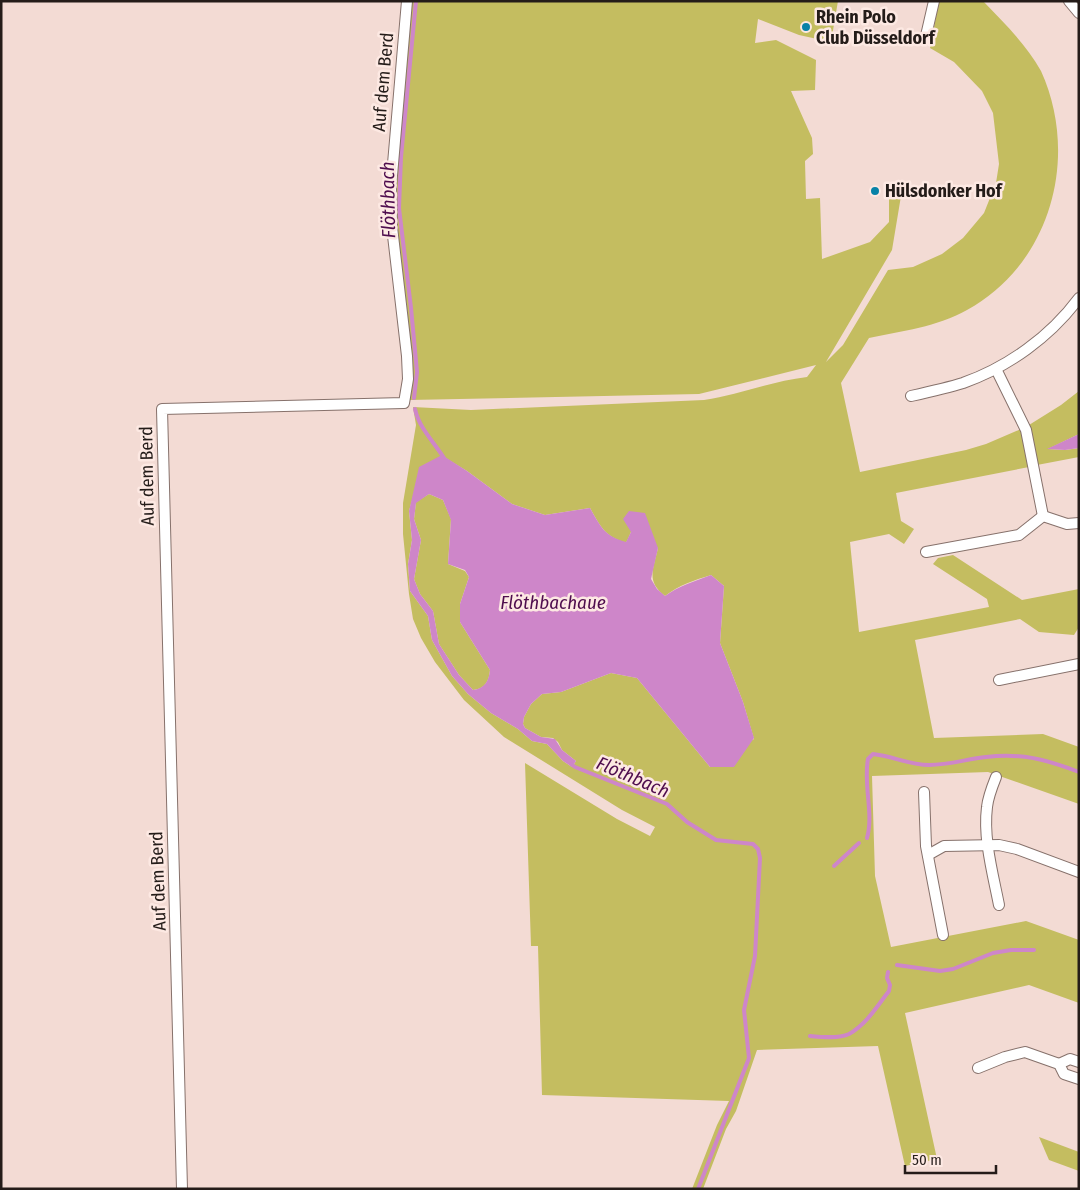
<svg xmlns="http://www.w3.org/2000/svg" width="1080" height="1190" font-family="'Fira Sans Condensed',sans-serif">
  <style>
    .green { fill: #c4bd60; fill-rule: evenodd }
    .water { fill: #ce86c9; fill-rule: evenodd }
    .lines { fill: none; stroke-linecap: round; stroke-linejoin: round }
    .stream { stroke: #ce86c9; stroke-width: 4 }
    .minor-casing { stroke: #86716b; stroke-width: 12 }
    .minor { stroke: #fff; stroke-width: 10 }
    .poi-dot { fill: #0882a7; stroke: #fde9e3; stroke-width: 2 }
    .labels { text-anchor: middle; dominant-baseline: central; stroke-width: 5; stroke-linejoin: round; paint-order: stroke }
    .poi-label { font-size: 18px; font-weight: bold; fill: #241c19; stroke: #fde9e3; text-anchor: start }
    .street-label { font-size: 18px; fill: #241c19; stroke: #fde9e3 }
    .water-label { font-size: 19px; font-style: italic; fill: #4f0d4e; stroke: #fde9e3 }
  </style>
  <rect width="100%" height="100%" fill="#f3dbd4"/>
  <!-- green -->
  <g class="green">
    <path d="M 412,1 L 838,1 L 831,42 L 799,35 L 758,19 L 755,43 L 776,40 L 816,60 L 815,90 L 791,91 L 812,138 L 813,154 L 805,161 L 806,199 L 820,198 L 822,259 L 870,242 L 889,222 L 889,190 L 902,190 L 892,250 L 826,362 L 843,345 L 888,270 L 913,267 L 942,254 L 963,238 L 984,213 L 996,183 L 999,164 L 993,113 L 982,91 L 954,62 L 930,48 L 939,1 L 983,1 C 1004,23 1026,44 1041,71 C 1080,157 1051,264 967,310 C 937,327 902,331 869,338 L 841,383 L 860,472 L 966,450 L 986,444 L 1021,429 L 1029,467 L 896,493 L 901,521 L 914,529 L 904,544 L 889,534 L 850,542 L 859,632 L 989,607 L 987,599 L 933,564 L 938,558 L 953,555 L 1022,600 L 1079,589 L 1079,627 L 1074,635 L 1039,632 L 1020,619 L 915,640 L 934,738 L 1043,734 L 1079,747 L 1079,804 L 988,772 L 872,776 L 875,876 L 891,947 L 1026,921 L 1079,940 L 1079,1003 L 1029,985 L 905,1013 L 937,1159 L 905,1166 L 878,1046 L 757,1050 L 736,1111 L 726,1129 L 703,1189 L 692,1189 L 717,1125 L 729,1101 L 542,1095 L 538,946 L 531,946 L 525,763 L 617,819 L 650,836 L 655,827 L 622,810 L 504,737 L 464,700 L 435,662 L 421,638 L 413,619 L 409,594 L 403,534 L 403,503 L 416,425 L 413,407 L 471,410 L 704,400 C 739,395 772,381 807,377 L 816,365 L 699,394 L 409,400 L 412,368 L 407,308 L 394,212 ZM 442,456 L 467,471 L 512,504 L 545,515 L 590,508 C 601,527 604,536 626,543 L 631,532 L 658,548 C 653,570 646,581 665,596 C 679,585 695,580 711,575 L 724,586 L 720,643 L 743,702 L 754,739 L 710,767 L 637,678 L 611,673 L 561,692 L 542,694 L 531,704 L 524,717 L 523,724 L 525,728 L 541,737 L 553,738 L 558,742 L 562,750 L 576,761 L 572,767 L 563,761 L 547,744 L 532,741 L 518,729 L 491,713 L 468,694 L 452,676 L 432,640 L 428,616 L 410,591 L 408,564 L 412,540 L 409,511 L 415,490 Z"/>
    <polygon points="1079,391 1079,434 1048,449 1065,450 1079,448 1079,457 1037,465 1029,425 1061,405"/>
    <path d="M 429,494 L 443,500 L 451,519 L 448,564 L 465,571 L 469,577 L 460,604 L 460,622 L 490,670 C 489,681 485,689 473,690 L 459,675 L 439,644 L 433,611 L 420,594 L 414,579 L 421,540 L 414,519 L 416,502 Z"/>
    <polygon points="1039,1137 1079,1152 1079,1171 1049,1160"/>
  </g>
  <!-- water -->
  <g class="water">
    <polygon points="1079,434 1079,448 1065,450 1047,449"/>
    <path d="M 442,455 L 467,471 L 512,504 L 545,515 L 590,508 C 601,527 604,536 626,542 L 631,532 L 623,519 L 629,511 L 645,513 L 658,548 L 651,579 L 657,589 L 665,596 C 679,586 695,581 711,575 L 724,586 L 720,643 L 743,702 L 754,738 L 734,767 L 710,767 L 637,678 L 611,673 L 561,692 L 542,694 L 531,704 L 524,717 L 523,724 L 525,728 L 541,737 L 555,739 L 562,750 L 576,761 L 572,767 L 563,761 L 547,744 L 532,741 L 518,729 L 491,713 L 468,694 L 452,676 L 432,640 L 428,616 L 410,591 L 408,564 L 412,540 L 409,511 L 419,467 ZM 429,494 L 443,500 L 451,520 L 448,564 L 465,570 L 469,577 L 460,604 L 460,622 L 490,670 C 489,680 485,689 473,690 L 459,675 L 439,644 L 433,611 L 420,594 L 414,579 L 421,540 L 414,519 L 416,503 Z"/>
  </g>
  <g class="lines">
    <!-- stream -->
    <g class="stream">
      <polyline points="414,398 417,372 411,308 399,208 401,157 416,1"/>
      <path d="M 415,409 C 419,428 434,442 444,458"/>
      <polyline points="571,764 575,767 667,804 687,822 716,840 753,844 758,849 760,858 755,956 744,1010 749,1058 698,1189"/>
      <path d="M 867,838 C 874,813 863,785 868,759 L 873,754 C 892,756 910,765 929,765 C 949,765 967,759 986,757 C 1022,753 1045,759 1079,772"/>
      <polyline points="834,866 859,843"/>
      <polyline points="897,965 940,971 953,969 993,953 1011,950 1034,950"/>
      <path d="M 810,1036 C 821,1037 838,1039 849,1034 C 866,1025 878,1005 889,991 L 890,985 L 887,978 L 888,972"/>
    </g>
    <defs>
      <g id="minor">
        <polyline points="1069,1 1079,13"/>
        <polyline points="925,40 934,1"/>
        <polyline points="996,369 1026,430 1043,516"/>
        <path d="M 911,396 C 929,392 947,388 963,383 C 1008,367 1050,337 1079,298"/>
        <polyline points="926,552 1019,535 1043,516 1067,524 1079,523"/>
        <polyline points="999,680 1079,664"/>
        <path d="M 996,777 C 992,787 988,797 987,807 C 983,839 993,874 999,905"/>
        <polyline points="924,792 926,846 943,935"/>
        <polyline points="928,855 944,846 999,845 1017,849 1079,872"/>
        <polyline points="1059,1064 1070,1059 1079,1062"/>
        <polyline points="978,1068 1005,1057 1025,1052 1059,1064 1064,1074 1079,1079"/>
        <polyline points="182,1189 162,409 404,403 408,379 407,356 392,227 391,187 407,1"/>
      </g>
    </defs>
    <!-- minor casing -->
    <use href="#minor" class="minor-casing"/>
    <!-- minor -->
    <use href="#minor" class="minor"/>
  </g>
  <!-- markers -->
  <g class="poi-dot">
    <circle cx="806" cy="27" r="5"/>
    <circle cx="875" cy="191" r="5"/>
  </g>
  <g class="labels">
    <!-- poi labels -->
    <g class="poi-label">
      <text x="816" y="17">Rhein Polo<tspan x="816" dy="21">Club Düsseldorf</tspan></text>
      <text x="885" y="191">Hülsdonker Hof</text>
    </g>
    <!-- street labels -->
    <g class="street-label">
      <text transform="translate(383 82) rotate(-85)">Auf dem Berd</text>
      <text transform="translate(147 476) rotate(-91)">Auf dem Berd</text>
      <text transform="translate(158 881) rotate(-92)">Auf dem Berd</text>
    </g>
    <!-- water labels -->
    <g class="water-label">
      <text transform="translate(388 200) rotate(-91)">Flöthbach</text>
      <text x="553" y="602">Flöthbachaue</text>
      <text transform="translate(633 777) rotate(23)">Flöthbach</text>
    </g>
  </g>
  <!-- border -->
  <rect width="1080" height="1190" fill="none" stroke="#241c19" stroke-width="5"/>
  <!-- scale -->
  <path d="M905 1165v8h91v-8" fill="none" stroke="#241c19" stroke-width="2.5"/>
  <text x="912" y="1165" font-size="15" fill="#241c19" stroke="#fde9e3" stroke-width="4" paint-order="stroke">50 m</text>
</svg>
